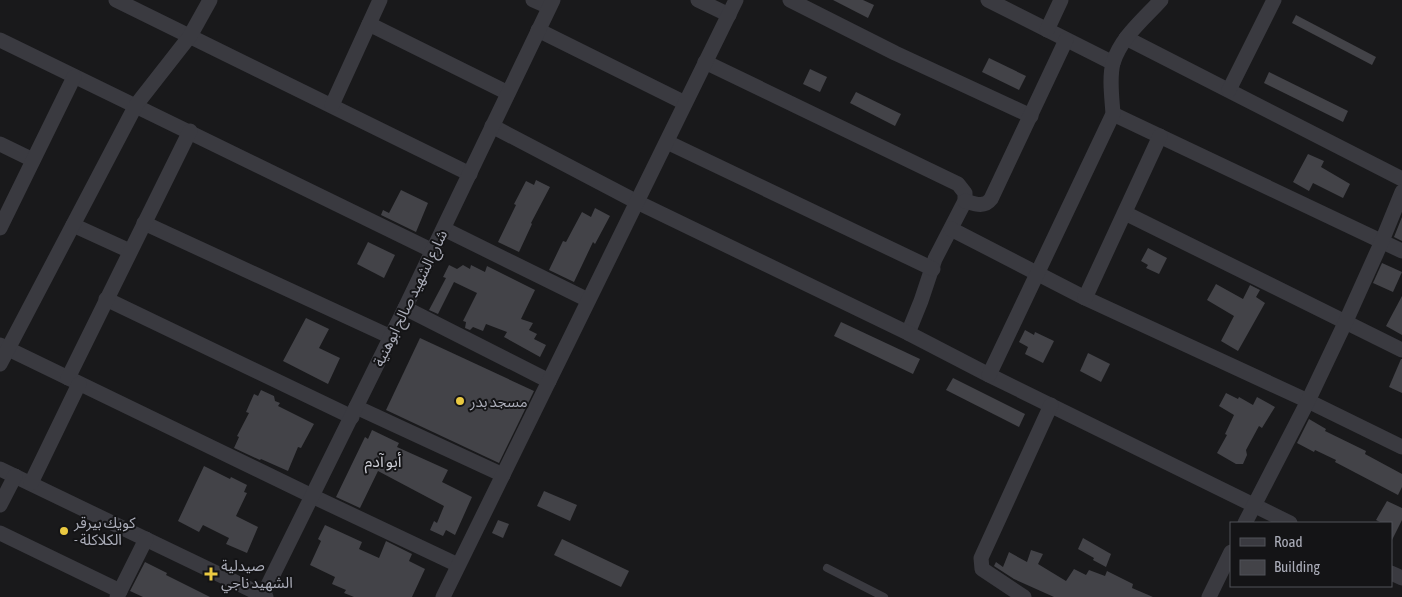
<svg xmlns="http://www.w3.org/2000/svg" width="1402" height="597" font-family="'Asap Condensed','Noto Sans Arabic',sans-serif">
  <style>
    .building { fill: #434348 }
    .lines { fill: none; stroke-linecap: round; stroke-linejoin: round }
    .service { stroke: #3a3a40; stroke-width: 8 }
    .minor { stroke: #3a3a40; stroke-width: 15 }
    .poi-dot { fill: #eac941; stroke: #141416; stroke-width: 2 }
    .labels { text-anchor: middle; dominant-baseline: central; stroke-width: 4; stroke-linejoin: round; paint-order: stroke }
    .street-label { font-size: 15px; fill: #acaeba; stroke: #141416 }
    .poi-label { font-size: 15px; fill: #acaeba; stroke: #141416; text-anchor: start }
    .neighbourhood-label { font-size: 16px; fill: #cdced6; stroke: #141416 }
  </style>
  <rect width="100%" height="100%" fill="#19191b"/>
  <!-- building -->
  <g class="building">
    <polygon points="833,0 863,0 874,5 868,18"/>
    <polygon points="1296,15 1376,57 1372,65 1292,23"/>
    <polygon points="989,58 1026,76 1019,90 982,72"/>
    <polygon points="810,69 827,77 820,92 803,84"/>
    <polygon points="1269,72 1348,111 1343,122 1264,83"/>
    <polygon points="856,92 901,114 895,126 850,103"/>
    <polygon points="1308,154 1324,161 1321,167 1350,184 1343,198 1313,183 1309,191 1293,182"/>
    <polygon points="536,180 550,187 531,223 532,224 519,252 498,242 516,205 514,204 526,181 534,185"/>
    <polygon points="401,190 428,203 416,232 381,215 383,210 389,213"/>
    <polygon points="595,208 610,216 595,244 593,242 574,282 549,270 563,241 566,242 582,212 591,217"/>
    <polygon points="1402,217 1402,241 1394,237"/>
    <polygon points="368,242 395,255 384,278 357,264"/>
    <polygon points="1148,248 1167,258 1159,274 1146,268 1148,265 1141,261"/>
    <polygon points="1382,263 1402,272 1393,292 1373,283"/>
    <polygon points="449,265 457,269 463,265 470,269 471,265 485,272 487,266 535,290 521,319 533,323 529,330 537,334 534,339 546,345 540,357 504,337 507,332 486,324 483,331 473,327 470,330 465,328 466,322 463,321 477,293 454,282 438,314 429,310 446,278 443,277"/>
    <polygon points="1216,284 1243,299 1250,285 1260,290 1256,297 1265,303 1238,351 1221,341 1234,316 1207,300"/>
    <polygon points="1402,296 1402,335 1386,326"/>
    <polygon points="306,318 329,329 319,348 340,358 328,384 283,361"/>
    <polygon points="841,322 920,359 913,374 834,336"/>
    <polygon points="1025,330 1034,335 1035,332 1054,341 1043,363 1025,354 1028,347 1019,342"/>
    <polygon points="420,338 534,391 499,463 386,410"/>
    <polygon points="1088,353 1110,364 1101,382 1080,371"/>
    <polygon points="1401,359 1402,359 1402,393 1389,387"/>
    <polygon points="953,378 1025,414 1019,427 946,390"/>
    <polygon points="261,390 274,396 275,401 280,403 278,406 314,424 301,448 298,447 288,471 261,459 260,460 234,448 239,437 237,436 249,413 246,412 254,394 258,396"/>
    <polygon points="1226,393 1238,399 1239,397 1253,405 1257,397 1275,407 1262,428 1259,426 1246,450 1247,455 1243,464 1236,464 1217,453 1227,435 1225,434 1234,415 1219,406"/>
    <polygon points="1309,419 1326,429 1325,431 1366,451 1365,454 1402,474 1402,487 1398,495 1335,462 1336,460 1315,450 1314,452 1297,443"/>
    <polygon points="372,430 399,443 397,447 448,470 442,482 472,497 455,535 446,530 443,536 430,530 434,521 437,523 444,506 378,471 360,508 336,497 365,437 368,439"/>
    <polygon points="204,466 230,479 231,477 247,485 244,492 247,493 236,516 258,527 247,553 226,544 229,538 203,525 199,532 178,521"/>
    <polygon points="544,491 577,505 570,521 537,506"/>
    <polygon points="1387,501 1402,508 1402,520 1391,542 1391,523 1382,523 1376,520"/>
    <polygon points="498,520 509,524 503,538 492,533"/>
    <polygon points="325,525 362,542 359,549 379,558 386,541 412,554 409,561 425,569 412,597 354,597 344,593 346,590 332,584 335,577 310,565 321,541 318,539"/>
    <polygon points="1083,538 1111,554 1106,567 1093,560 1094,558 1078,549"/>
    <polygon points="562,539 629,571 621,587 554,555"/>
    <polygon points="1031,550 1043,554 1038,564 1066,581 1074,569 1086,575 1089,570 1105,576 1107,571 1133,584 1132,588 1153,597 1054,597 1014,579 994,566 996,562 1003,567 1009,552 1027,562"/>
    <polygon points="145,562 167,573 166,575 210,597 143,597 130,591"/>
  </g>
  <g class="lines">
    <!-- service -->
    <polyline class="service" points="827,568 884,597"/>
    <!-- minor -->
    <g class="minor">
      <polyline points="116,0 470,174"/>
      <polyline points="533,0 549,7"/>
      <polyline points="698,0 729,15"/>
      <polyline points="790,0 895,53 1031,116"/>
      <polyline points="988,0 1113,63"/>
      <polyline points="369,24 508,93"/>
      <polyline points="538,30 685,103"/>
      <polyline points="1047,30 1061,0"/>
      <polyline points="1126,38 1402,179"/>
      <polyline points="0,40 433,251"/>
      <polyline points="705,62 958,184 965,193 965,201 935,259 921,301 908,333"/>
      <polyline points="1229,90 1274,0"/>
      <polyline points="332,105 380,0"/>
      <polyline points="1113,114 1402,251"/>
      <polyline points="492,126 637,202 908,333 989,375 1290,523"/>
      <polyline points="667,142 933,269"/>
      <polyline points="0,144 33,160"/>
      <path d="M 965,201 C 975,204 984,208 991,199 L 1066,40"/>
      <polyline points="1125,213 1402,350"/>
      <polyline points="144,223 391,337"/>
      <polyline points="73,225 130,251"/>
      <polyline points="0,228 74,77"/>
      <polyline points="444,229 588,300"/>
      <polyline points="951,229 1085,298 1308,401 1402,447"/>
      <polyline points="1085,298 1160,136"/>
      <polyline points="106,299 352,417"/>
      <polyline points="405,308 549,381"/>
      <polyline points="0,345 312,496 458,565"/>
      <polyline points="0,364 136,105 190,36 210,0"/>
      <path d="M 989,375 L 1113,114 C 1112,98 1109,78 1113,63 C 1121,37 1144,19 1161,0"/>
      <polyline points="68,378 190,131"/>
      <polyline points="356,407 503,475"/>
      <polyline points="0,469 266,597"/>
      <polyline points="31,483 79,384"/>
      <polyline points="0,505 15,476"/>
      <polyline points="1245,523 1308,401 1346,321 1382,241 1402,192"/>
      <polyline points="0,533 120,591"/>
      <polyline points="1391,573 1402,578"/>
      <polyline points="263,595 405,308 553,0"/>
      <polyline points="117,597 146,539"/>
      <polyline points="443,597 736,0"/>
      <polyline points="1024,597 982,569 981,558 1051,405"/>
      <polyline points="1209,597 1231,552"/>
    </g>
  </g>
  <!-- markers -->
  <g class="poi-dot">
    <circle cx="460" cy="401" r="5"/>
    <circle cx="64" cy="531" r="5"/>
    <path d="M208.5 566.5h5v5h5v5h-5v5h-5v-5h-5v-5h5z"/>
  </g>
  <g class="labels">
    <!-- street labels -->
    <g class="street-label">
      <text transform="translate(410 298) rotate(-64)">شارع الشهيد صالح ابوهنية</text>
    </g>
    <!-- poi labels -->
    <g class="poi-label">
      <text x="470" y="401">مسجد بدر</text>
      <text x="74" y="522">كويك بيرقر<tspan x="74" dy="17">- الكلاكلة</tspan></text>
      <text x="221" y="565">صيدلية<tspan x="221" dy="17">الشهيد ناجي</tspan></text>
    </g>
    <!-- neighbourhood labels -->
    <g class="neighbourhood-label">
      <text x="383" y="461">أبو آدم</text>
    </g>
  </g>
  <!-- legend -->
  <rect x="1230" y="522" width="162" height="65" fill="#141416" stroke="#515258"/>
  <rect x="1240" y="538" width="25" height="8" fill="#3a3a40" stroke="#515258"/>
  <text x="1274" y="547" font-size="15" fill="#acaeba">Road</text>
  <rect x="1240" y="560" width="25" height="15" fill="#434348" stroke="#515258"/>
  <text x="1274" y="572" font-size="15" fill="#acaeba">Building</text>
</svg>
